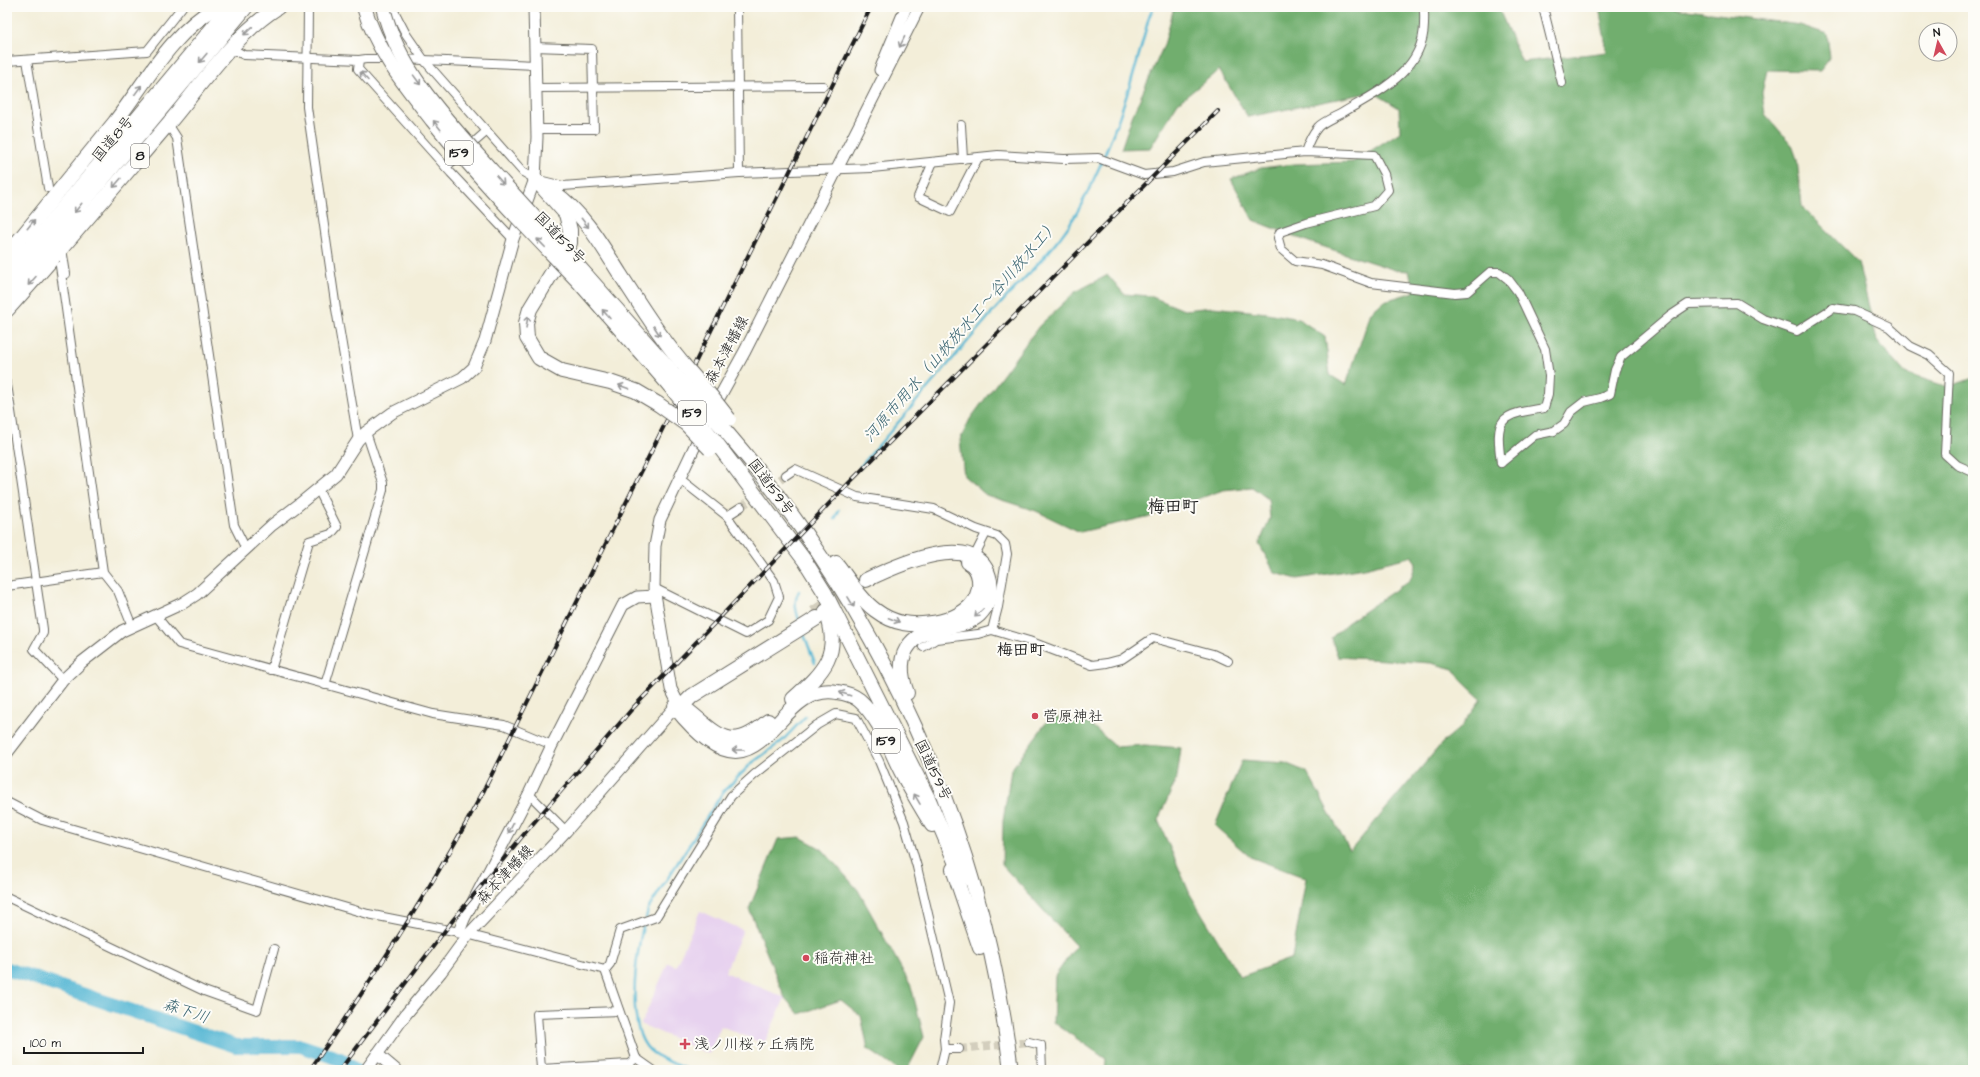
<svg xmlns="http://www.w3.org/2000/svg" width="1980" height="1077" font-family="'Architects Daughter','Klee One',sans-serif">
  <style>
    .built { fill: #e7d2ef }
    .forest { fill: #71ae6e; stroke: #466545 }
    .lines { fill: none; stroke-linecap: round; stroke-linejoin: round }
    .stream { stroke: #56b7d4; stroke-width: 2.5 }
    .river { stroke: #56b7d4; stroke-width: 14 }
    .street-tunnel { stroke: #d3cebd; stroke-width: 8; stroke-dasharray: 8 4; stroke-linecap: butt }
    .highway-tunnel { stroke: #d3cebd; stroke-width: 14; stroke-dasharray: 14 7; stroke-linecap: butt }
    .street-casing { stroke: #67665e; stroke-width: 10 }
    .secondary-casing { stroke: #67665e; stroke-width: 13 }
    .highway-casing { stroke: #67665e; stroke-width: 16 }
    .street { stroke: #fff; stroke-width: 8 }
    .secondary { stroke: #fff; stroke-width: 11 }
    .highway { stroke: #fff; stroke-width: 14 }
    .rail-casing { stroke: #1c1c1c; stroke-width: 4 }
    .rail { stroke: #fdfcf7; stroke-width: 2.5; stroke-dasharray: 8; stroke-linecap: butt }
    .highway-bridge-casing { stroke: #67665e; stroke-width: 16; stroke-linecap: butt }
    .highway-bridge { stroke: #fff; stroke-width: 14 }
    .oneway { stroke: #999 }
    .poi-dot { fill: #d1495b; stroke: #fdfcf7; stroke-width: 1.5 }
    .labels { text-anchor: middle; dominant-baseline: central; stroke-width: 4; stroke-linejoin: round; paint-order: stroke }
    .shield { fill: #fdfcf7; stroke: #605f5e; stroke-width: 1 }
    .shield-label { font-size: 14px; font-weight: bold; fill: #1c1c1c }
    .street-label { font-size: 15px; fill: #1c1c1c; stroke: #fdfcf7 }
    .poi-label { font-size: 15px; fill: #1c1c1c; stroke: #fdfcf7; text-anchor: start }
    .water-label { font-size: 16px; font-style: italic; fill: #36626f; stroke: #fdfcf7 }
    .neighbourhood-label { font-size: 16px; font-weight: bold; fill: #1c1c1c; stroke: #fdfcf7 }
    .quarter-label { font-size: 17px; font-weight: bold; fill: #1c1c1c; stroke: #fdfcf7 }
  </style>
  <rect width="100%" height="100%" fill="#fdfcf7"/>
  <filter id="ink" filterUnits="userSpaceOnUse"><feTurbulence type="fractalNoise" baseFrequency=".025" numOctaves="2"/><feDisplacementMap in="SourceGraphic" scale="8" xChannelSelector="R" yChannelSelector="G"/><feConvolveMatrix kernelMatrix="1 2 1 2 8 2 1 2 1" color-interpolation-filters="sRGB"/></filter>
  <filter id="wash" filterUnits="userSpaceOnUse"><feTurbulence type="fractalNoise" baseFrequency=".012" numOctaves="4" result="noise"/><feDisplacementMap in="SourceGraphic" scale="16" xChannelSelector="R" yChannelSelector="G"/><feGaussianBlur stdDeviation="0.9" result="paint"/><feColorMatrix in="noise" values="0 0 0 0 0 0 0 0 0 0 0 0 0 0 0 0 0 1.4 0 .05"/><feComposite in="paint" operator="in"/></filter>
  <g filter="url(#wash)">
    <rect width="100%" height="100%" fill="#f3eed9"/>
    <!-- built -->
    <polygon class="built" points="700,911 743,930 725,972 785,998 764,1044 721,1026 709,1054 641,1024 668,963 676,966"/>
    <!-- forest -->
    <g class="forest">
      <polygon points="1174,7 1498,7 1522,62 1607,52 1599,7 1665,7 1800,25 1827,34 1830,58 1820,71 1767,70 1762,93 1765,114 1792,145 1797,159 1802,206 1858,262 1877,340 1905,373 1948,387 1973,378 1973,1070 1105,1070 1106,1059 1053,1022 1055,976 1076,946 1002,865 1003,821 1011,770 1051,716 1090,724 1116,747 1145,745 1181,748 1177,778 1158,820 1190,894 1240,977 1292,958 1306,878 1250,857 1215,826 1242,760 1285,763 1307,772 1350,851 1443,742 1462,726 1481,699 1462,681 1453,669 1431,663 1338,657 1331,638 1347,623 1410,580 1416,564 1413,556 1364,568 1297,579 1275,573 1259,544 1270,518 1268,499 1252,487 1223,490 1151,516 1080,532 1036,511 986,495 964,476 960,440 970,419 1039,326 1075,292 1108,275 1124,294 1150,296 1184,310 1213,307 1267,313 1299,319 1325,337 1330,375 1346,385 1371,312 1384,301 1414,292 1409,271 1395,270 1309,242 1253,220 1231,179 1261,168 1294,164 1353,162 1400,132 1399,108 1373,92 1248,117 1219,70 1178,103 1150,148 1121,149 1133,114 1164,45"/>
      <polygon points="800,837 822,849 858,890 911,986 924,1037 907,1070 898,1070 868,1049 861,1016 841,1000 799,1014 785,998 749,909 778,839"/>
    </g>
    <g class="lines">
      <!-- stream -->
      <g class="stream">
        <path d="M 860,467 C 904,416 948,364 992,313 C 1022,279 1059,247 1080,207 C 1112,147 1133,82 1149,17 L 1154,7"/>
        <polyline points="835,519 839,510"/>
        <path d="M 799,591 C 793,602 796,611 800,623"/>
        <polyline points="803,632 815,663"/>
        <polyline points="646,918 648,909 723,792 752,763 782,741 805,717"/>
        <path d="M 644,923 C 636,952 624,1033 653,1053 C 663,1060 677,1065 689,1070"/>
      </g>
      <!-- river -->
      <polyline class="river" points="7,969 236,1046 301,1046 340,1059 355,1070"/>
    </g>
  </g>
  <g filter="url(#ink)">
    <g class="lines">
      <!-- street-tunnel -->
      <g class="street-tunnel">
        <polyline points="741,507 786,475"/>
        <polyline points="959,1049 1029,1042"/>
      </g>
      <!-- highway-tunnel -->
      <polyline class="highway-tunnel" points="814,613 854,587"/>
      <defs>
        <g id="street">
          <polyline points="308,7 307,107 336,309 358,440"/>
          <path d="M 392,7 L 406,34 L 424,60 L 523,172 L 535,179 L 563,186 L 739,173 L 872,168 L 998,155 L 1064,159 L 1098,158 L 1144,175 L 1173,172 L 1204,162 L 1305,152 L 1374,155 L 1384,174 L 1388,190 L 1374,206 L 1306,223 L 1280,232 L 1278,238 L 1281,249 L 1295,261 L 1322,265 L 1371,283 L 1455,293 L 1467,292 L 1490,272 L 1499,272 L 1508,279 L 1518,292 L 1545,349 L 1549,376 L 1548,394 L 1544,408 C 1499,415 1495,417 1501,463"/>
          <polyline points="737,7 739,173"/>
          <polyline points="1543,7 1562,83"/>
          <polyline points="534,47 592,49 594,129 537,129"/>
          <polyline points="230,48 244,55 359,60 366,59 390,59"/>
          <polyline points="401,59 535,65"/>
          <polyline points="27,60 48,188"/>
          <polyline points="359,60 358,69 451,173 513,239"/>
          <polyline points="7,61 147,51 182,7"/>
          <polyline points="535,88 823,86"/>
          <polyline points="168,124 177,138 234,525 246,549"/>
          <polyline points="961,125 963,159"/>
          <path d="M 1305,152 C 1308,143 1312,134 1318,127 C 1324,121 1335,117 1342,113 C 1377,92 1423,72 1424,25 C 1424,19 1425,13 1423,7"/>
          <polyline points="933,162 918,197 950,212 978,158"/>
          <polyline points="446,167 487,131"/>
          <polyline points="59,251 63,255 66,274"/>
          <polyline points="60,266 103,572 118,591 132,626"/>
          <polyline points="7,384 43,629 43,633 34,649 63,680"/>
          <polyline points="1501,463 1535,435 1554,431 1564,424 1571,412 1584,402 1600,398 1610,394 1615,370 1621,357 1670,316 1688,304 1737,303 1763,319 1797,331 1833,308 1854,311 1889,327 1910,346 1929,355 1949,373 1945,454 1957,465 1973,472"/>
          <polyline points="786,475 795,469 857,497 934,509 976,529 997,536 1005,544 1007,554 998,607 992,630"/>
          <polyline points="727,516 741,507"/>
          <polyline points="972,561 986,533"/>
          <polyline points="7,586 103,572"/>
          <polyline points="654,588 746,634 768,620 779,597 774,581 727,516 680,479"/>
          <polyline points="156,616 179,644 433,714 504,725 552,745"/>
          <polyline points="923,647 936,639 978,634 992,630 1029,641 1092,665 1107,663 1122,659 1153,638 1213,654 1228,661"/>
          <polyline points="271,670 309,541 331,534 337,527 318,489"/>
          <polyline points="325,685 383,490 383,483 366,432"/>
          <polyline points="529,794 566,831"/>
          <polyline points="7,802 42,820 368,914 459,932 605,970"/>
          <polyline points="7,897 204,991 257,1010 274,949"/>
          <polyline points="605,970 610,964 620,930 656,917 731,796 754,775 817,725 836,714 856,718 879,761 904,822 917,867 949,1003 944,1039 945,1049 959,1049"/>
          <polyline points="605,970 636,1058 653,1070"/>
          <polyline points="619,1011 537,1014 541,1069 629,1064 636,1058"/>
          <polyline points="1029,1042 1041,1045 1042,1070"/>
          <polyline points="940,1070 945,1049"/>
        </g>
        <g id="secondary">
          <polyline points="880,70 906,7"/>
          <polyline points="713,409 745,351 919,7"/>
          <polyline points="682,706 677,701 671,689 654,588 655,546 660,520 702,431"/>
          <polyline points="7,753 63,680 82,662 122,631 183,603 197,594 272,525 297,506 336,474 358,440 366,432 392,413 462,378 474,367 485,341 513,239 535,179 537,137 534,7"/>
          <polyline points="459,932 464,919 529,794 552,745 623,605 637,597 655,596"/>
          <polyline points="377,1054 396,1070"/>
          <polyline points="366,1070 406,1014 441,972 468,935 566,831 675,707 677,701"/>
        </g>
        <g id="highway">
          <polyline points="535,179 566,214 570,230 570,243 530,309 526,323 527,338 539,358 562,371 610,382 636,391 658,404"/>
          <path d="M 555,193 C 584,214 601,244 620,274 C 640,305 659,335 683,364"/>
          <path d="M 7,255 C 43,210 79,167 115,122 C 146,82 171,33 217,7"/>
          <polyline points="7,275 230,7"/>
          <polyline points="587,276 675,375"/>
          <polyline points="578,281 669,385"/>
          <polyline points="7,294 246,7"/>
          <path d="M 7,310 C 62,249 115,186 168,124 C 202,84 233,36 278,7"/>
          <path d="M 723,428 C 880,609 983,832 1011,1070"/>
          <polyline points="715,441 805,561 825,593 929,800 962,878"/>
          <path d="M 836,563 C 848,578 859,598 875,610 C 883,616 893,621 903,623 C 932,628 983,617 979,579 C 978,572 974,565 968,562"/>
          <path d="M 866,580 C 895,566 980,526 990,581 C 992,594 988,606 979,615 C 960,632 927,623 910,644 C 898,658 901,677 907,693"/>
          <path d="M 793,699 C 824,671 842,654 826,611"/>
          <path d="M 675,707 C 764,819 770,680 837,692 C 844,693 853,695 859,700 C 881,719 890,751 903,775 C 912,792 922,809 932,825"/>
          <path d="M 768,721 C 728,757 716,731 682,706 L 692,696 L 817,618"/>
          <polyline points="953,869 980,948"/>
        </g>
      </defs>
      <!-- street casing -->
      <use href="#street" class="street-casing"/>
      <!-- secondary casing -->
      <use href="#secondary" class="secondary-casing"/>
      <!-- highway casing -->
      <use href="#highway" class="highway-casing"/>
      <!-- street -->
      <use href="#street" class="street"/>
      <!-- secondary -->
      <use href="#secondary" class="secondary"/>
      <!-- highway -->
      <use href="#highway" class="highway"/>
      <defs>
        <g id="rail">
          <path d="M 310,1070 C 372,980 432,888 483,792 L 871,7"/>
          <polyline points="340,1070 453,920 530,827 632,709 847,485 1218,111"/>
        </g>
      </defs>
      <!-- rail casing -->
      <use href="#rail" class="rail-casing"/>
      <!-- rail -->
      <use href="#rail" class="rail"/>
      <defs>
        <g id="highway-bridge">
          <path d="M 364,7 C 377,52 405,85 433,121 C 478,177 528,229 578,281"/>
          <path d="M 383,7 C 398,72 450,124 493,172 C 525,207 556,241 587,276"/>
          <polyline points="683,364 711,396 729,419"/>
          <polyline points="675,375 723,428"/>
          <polyline points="669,385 715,441"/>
          <polyline points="658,404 686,424 710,449"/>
        </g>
      </defs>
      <!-- highway-bridge casing -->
      <use href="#highway-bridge" class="highway-bridge-casing"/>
      <!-- highway-bridge -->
      <use href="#highway-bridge" class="highway-bridge"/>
    </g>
    <!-- one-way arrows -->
    <defs><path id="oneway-shaft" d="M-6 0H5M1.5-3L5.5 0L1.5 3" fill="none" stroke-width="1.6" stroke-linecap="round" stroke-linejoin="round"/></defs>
    <g class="oneway">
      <use href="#oneway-shaft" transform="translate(248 31) rotate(137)"/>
      <use href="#oneway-shaft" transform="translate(902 42) rotate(116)"/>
      <use href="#oneway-shaft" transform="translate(203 58) rotate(130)"/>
      <use href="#oneway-shaft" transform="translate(364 76) rotate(-132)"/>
      <use href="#oneway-shaft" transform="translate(417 80) rotate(54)"/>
      <use href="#oneway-shaft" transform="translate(138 90) rotate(-54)"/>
      <use href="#oneway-shaft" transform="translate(437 125) rotate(-129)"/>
      <use href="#oneway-shaft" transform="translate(500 180) rotate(48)"/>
      <use href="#oneway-shaft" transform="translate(117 183) rotate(131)"/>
      <use href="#oneway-shaft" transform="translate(78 208) rotate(129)"/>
      <use href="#oneway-shaft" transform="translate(585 223) rotate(52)"/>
      <use href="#oneway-shaft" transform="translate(31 224) rotate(-51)"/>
      <use href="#oneway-shaft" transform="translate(541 243) rotate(-134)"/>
      <use href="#oneway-shaft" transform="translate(32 281) rotate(132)"/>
      <use href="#oneway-shaft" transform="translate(606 314) rotate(-131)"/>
      <use href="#oneway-shaft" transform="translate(527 322) rotate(-81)"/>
      <use href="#oneway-shaft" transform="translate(657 331) rotate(57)"/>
      <use href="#oneway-shaft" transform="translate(624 387) rotate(-160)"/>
      <use href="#oneway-shaft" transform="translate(851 602) rotate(59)"/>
      <use href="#oneway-shaft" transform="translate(979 613) rotate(136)"/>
      <use href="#oneway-shaft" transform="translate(894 620) rotate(21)"/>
      <use href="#oneway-shaft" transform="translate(845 694) rotate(-162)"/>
      <use href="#oneway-shaft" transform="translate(738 750) rotate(-180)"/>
      <use href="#oneway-shaft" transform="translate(917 799) rotate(-120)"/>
      <use href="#oneway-shaft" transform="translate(511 828) rotate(118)"/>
    </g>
  </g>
  <!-- markers -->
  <g class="poi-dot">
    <circle cx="1035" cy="716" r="4"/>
    <circle cx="806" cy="958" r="4"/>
    <path d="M683 1038h4v4h4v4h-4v4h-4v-4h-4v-4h4z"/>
  </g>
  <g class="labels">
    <!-- shield labels -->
    <g class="shield">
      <rect x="445" y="141" width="28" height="24" rx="3"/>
      <rect x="131" y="144" width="18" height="24" rx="3"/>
      <rect x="678" y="401" width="28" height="24" rx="3"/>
      <rect x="872" y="729" width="28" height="24" rx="3"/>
    </g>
    <g class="shield-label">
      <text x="459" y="153">159</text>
      <text x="140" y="156">8</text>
      <text x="692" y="413">159</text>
      <text x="886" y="741">159</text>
    </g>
    <!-- street labels -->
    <g class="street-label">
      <text transform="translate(113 139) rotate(-50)">国道8号</text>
      <text transform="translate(560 238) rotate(46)">国道159号</text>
      <text transform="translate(727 350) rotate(-62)">森本津幡線</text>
      <text transform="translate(771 487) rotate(53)">国道159号</text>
      <text transform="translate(933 770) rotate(64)">国道159号</text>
      <text transform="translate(505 875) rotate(-47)">森本津幡線</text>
    </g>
    <!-- poi labels -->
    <g class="poi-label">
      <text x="1043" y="716">菅原神社</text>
      <text x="814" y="958">稲荷神社</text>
      <text x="694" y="1044">浅ノ川桜ヶ丘病院</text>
    </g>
    <!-- water labels -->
    <g class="water-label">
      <text transform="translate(961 331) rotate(-49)">河原市用水（山牧放水工～谷川放水工）</text>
      <text transform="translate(186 1011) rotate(18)">森下川</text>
    </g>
    <!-- neighbourhood labels -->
    <g class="neighbourhood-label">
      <text x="1021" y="650">梅田町</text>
    </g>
    <!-- quarter labels -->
    <g class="quarter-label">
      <text x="1173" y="507">梅田町</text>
    </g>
  </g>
  <!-- margin -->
  <rect width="1980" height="1077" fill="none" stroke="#fdfcf7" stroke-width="24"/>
  <!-- north arrow -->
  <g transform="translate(1938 42) rotate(352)"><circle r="19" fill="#fdfcf7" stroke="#a3a29f"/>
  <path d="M0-3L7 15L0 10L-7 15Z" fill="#d1495b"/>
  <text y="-6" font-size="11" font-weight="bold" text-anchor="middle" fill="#1c1c1c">N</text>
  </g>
  <!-- scale -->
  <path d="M24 1047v6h119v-6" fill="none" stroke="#1c1c1c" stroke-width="2"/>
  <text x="30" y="1047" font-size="12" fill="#1c1c1c" stroke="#fdfcf7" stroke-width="3" paint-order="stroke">100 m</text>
</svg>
